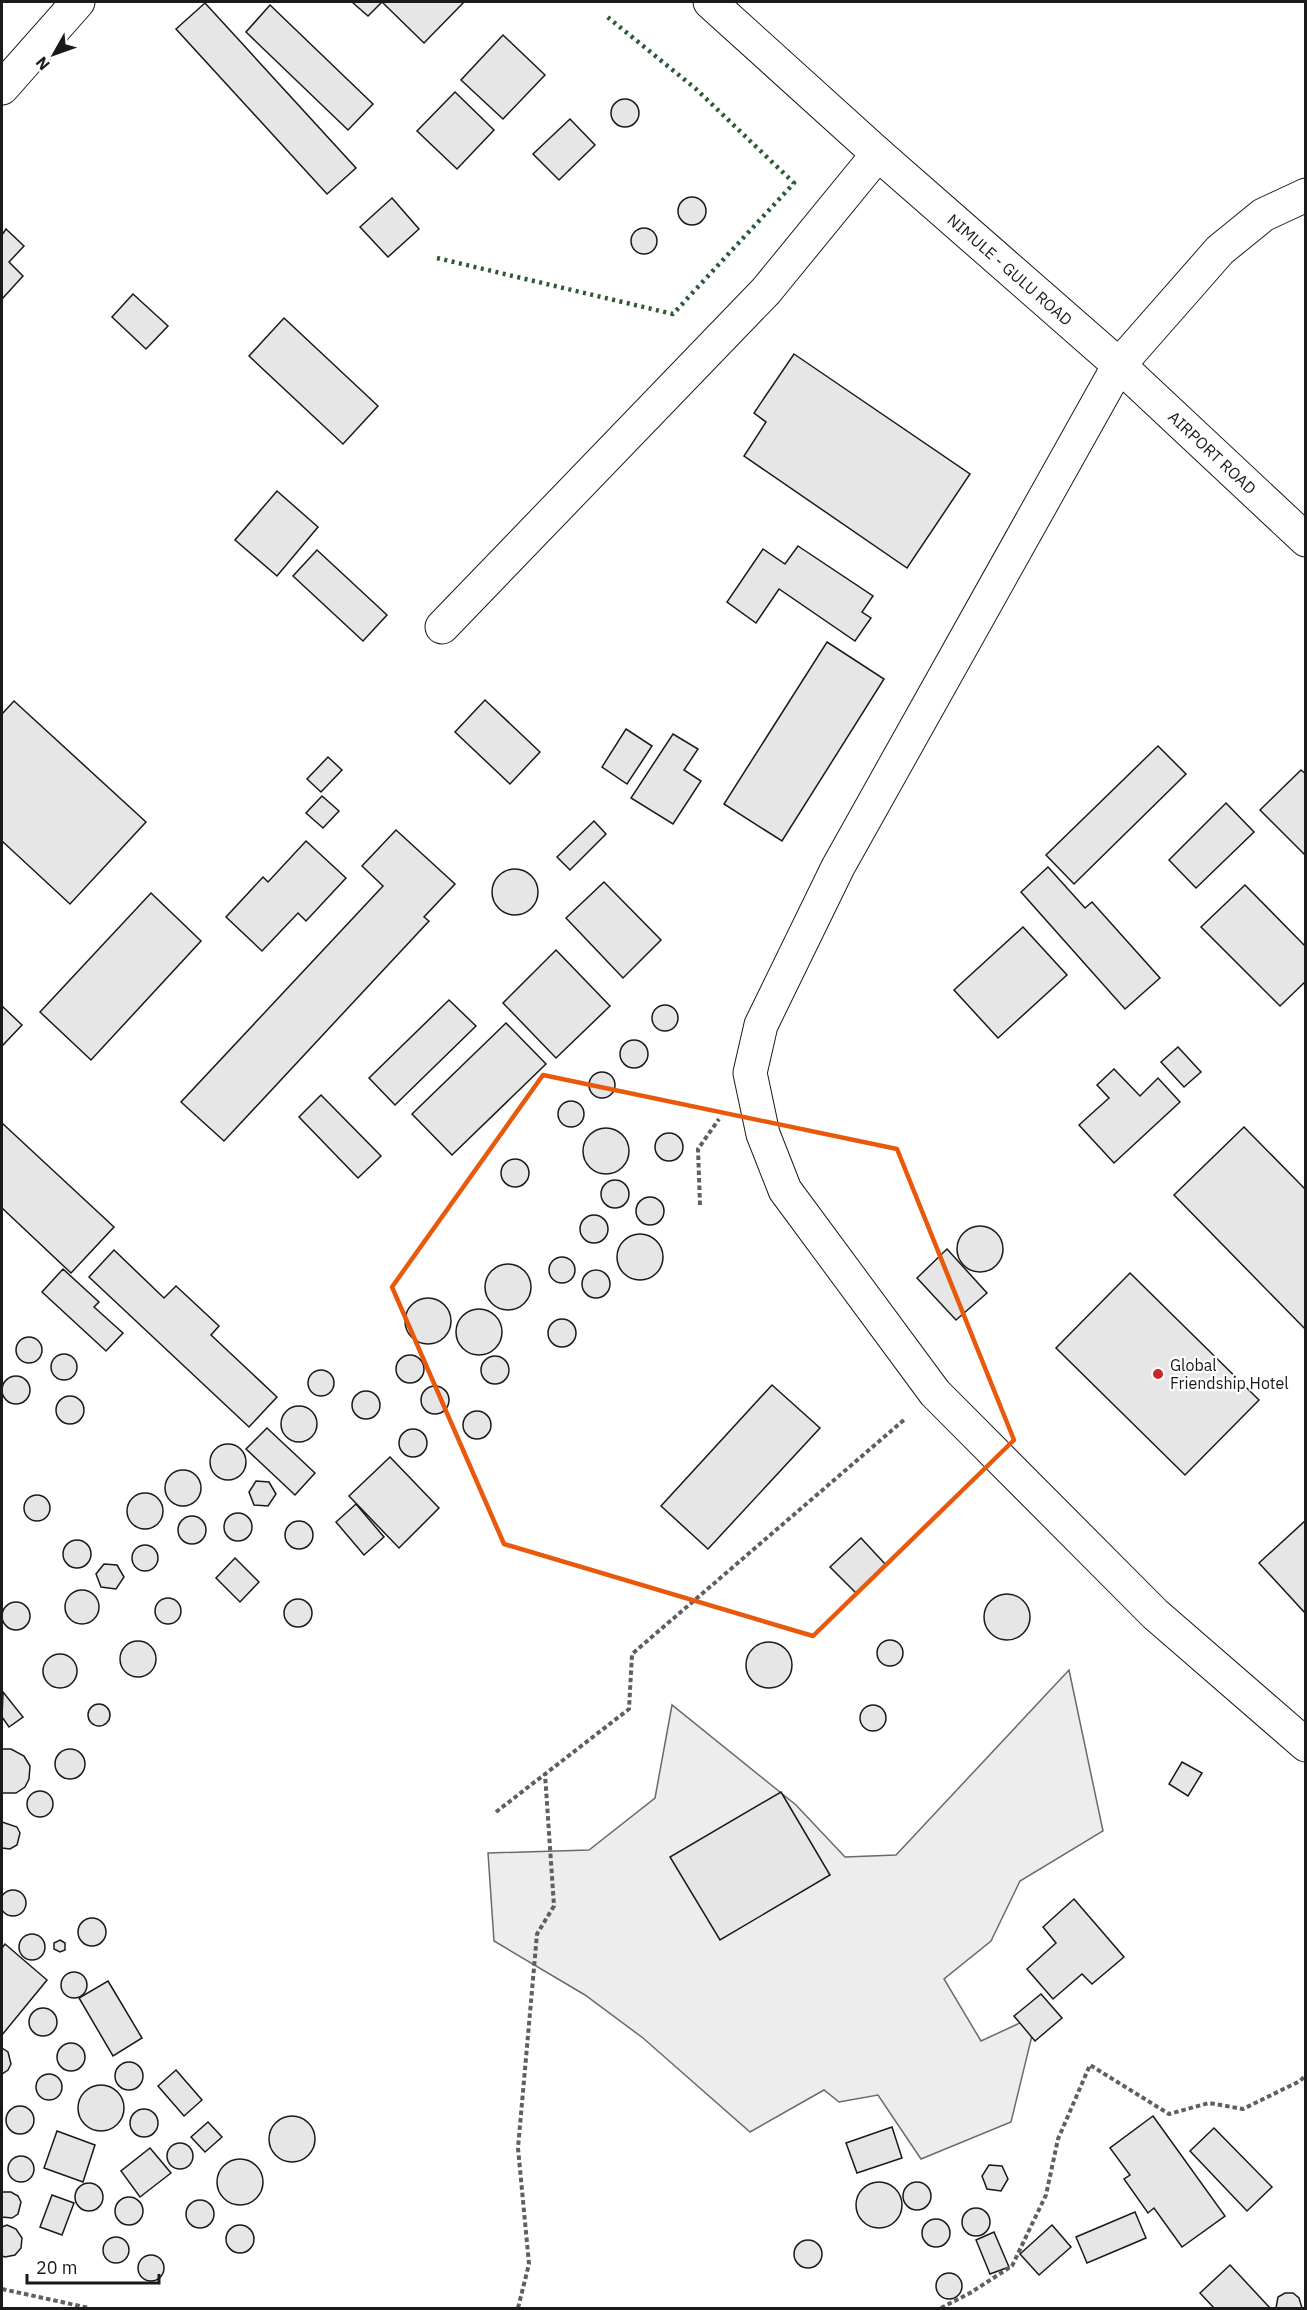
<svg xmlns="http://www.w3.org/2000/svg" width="1307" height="2310" font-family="'IBM Plex Sans',sans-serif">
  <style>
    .built { fill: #ededed; stroke: #6a6a6a; stroke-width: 1.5 }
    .building { fill: #e6e6e6; stroke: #1a1a1a; stroke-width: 1.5 }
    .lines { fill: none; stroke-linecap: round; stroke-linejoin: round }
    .street-casing { stroke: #1a1a1a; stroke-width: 35 }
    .secondary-casing { stroke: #1a1a1a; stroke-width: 35 }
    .primary-casing { stroke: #1a1a1a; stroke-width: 35 }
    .path { stroke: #5f5f5f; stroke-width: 4; stroke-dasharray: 4.5 3; stroke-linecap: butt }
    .street { stroke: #fff; stroke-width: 33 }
    .secondary { stroke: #fff; stroke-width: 33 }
    .primary { stroke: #fff; stroke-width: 33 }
    .hedge { stroke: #2b5a34; stroke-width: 4.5; stroke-dasharray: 3 4.5; stroke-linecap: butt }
    .marked { fill: none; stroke: #e8590c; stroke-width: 4.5; stroke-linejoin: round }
    .poi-dot { fill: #c62828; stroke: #fff; stroke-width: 2 }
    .labels { text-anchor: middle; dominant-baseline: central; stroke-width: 4.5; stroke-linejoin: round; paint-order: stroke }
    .street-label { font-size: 16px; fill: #1a1a1a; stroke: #fff }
    .poi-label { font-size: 16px; fill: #1a1a1a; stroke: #fff; text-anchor: start }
  </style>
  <rect width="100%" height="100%" fill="#fff"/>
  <!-- built -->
  <polygon class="built" points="1069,1670 1103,1831 1020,1881 991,1941 944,1979 981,2041 1037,2015 1011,2122 921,2159 878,2095 839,2102 824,2090 750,2132 643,2038 585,1995 494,1941 488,1853 589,1850 655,1798 672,1705 796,1805 845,1857 896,1855"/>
  <!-- building -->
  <g class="building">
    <polygon points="352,2 464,2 424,43 382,2 368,16"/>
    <polygon points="205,3 356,168 327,194 176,29"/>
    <polygon points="270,5 373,104 348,130 246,32"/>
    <polygon points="503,35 545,75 503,119 461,80"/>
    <polygon points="455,92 494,130 457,169 417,131"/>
    <circle cx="625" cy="113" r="14"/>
    <polygon points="570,119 595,145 559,180 533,154"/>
    <circle cx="692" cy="211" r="14"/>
    <polygon points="392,198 419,229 388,257 360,227"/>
    <circle cx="644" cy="241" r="13"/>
    <polygon points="6,229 24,246 9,262 23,276 2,299 2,235"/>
    <polygon points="133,294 168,326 146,349 112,317"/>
    <polygon points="284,318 378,406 343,444 249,356"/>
    <polygon points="794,354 970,474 907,568 744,456 766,422 754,413"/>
    <polygon points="277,491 318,527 277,576 235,540"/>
    <polygon points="798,546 873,596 862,612 871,618 855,641 779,589 756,623 727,602 763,549 785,564"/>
    <polygon points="317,550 387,615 363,641 293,576"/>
    <polygon points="827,642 884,679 782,841 724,804"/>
    <polygon points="485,700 540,752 510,784 455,732"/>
    <polygon points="14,701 146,822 70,904 2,841 2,714"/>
    <polygon points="626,729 652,746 627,784 602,767"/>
    <polygon points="673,734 698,749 684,770 701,781 673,824 631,798"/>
    <polygon points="1158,746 1186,774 1074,884 1046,855"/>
    <polygon points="328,757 342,770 321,792 307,779"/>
    <polygon points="1301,770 1306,774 1306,856 1260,810"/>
    <polygon points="322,796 339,811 323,828 306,813"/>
    <polygon points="1226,803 1254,832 1196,888 1169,860"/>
    <polygon points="594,821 606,834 570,870 557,857"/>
    <polygon points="396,830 455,884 424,917 429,921 224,1141 181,1102 383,886 362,866"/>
    <polygon points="306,841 346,878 306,921 298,913 262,951 226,917 263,877 268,882"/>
    <polygon points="1048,867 1085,908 1092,902 1160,978 1125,1009 1021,892"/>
    <circle cx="515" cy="892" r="23"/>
    <polygon points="604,882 661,940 623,978 566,918"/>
    <polygon points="1245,885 1306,947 1306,981 1280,1006 1201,927"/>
    <polygon points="151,893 201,941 91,1060 40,1012"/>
    <polygon points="1023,927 1067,975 998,1038 954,990"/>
    <polygon points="556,950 610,1006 556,1058 503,1003"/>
    <polygon points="449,1000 476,1026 395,1105 369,1078"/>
    <circle cx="665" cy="1018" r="13"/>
    <polygon points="2,1006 22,1025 2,1046"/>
    <polygon points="506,1023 546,1064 452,1155 412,1114"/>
    <circle cx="634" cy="1054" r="14"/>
    <polygon points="1178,1047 1201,1072 1184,1087 1161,1062"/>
    <polygon points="1114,1069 1140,1096 1158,1078 1180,1102 1114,1163 1079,1125 1109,1098 1097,1085"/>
    <circle cx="602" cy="1085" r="13"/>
    <polygon points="321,1095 381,1156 358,1178 299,1117"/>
    <circle cx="571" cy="1114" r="13"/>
    <polygon points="2,1123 114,1227 71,1273 2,1208"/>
    <polygon points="1244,1127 1306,1190 1306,1330 1174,1195"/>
    <circle cx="606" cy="1151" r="23"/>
    <circle cx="669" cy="1147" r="14"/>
    <circle cx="515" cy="1173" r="14"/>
    <circle cx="615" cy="1194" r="14"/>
    <circle cx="650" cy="1211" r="14"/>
    <circle cx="594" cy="1229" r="14"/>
    <circle cx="980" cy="1249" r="23"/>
    <circle cx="640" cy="1257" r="23"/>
    <polygon points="947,1249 987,1293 956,1320 917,1278"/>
    <polygon points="114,1250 164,1298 176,1286 219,1326 211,1335 277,1397 249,1427 89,1277"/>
    <circle cx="562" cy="1270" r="13"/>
    <circle cx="508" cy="1287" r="23"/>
    <polygon points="63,1269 99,1302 94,1307 123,1333 106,1351 42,1292"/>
    <circle cx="596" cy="1284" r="14"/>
    <polygon points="1130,1273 1259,1400 1185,1475 1056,1348"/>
    <circle cx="428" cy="1321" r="23"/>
    <circle cx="479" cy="1332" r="23"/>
    <circle cx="562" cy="1333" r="14"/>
    <circle cx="29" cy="1350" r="13"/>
    <circle cx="64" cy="1367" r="13"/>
    <circle cx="410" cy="1369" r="14"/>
    <circle cx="495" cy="1370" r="14"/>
    <circle cx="321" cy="1383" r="13"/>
    <circle cx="16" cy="1390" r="14"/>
    <polygon points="772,1385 820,1428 708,1549 661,1506"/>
    <circle cx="435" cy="1400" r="14"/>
    <circle cx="366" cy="1405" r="14"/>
    <circle cx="70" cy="1410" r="14"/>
    <circle cx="299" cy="1424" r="18"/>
    <circle cx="477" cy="1425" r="14"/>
    <polygon points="267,1428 315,1473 295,1495 246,1449"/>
    <circle cx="413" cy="1443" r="14"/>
    <circle cx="228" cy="1462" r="18"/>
    <polygon points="390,1457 439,1508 399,1548 349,1496"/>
    <circle cx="183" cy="1488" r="18"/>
    <polygon points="256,1481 269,1482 276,1494 268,1506 254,1505 249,1492"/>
    <circle cx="145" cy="1511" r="18"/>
    <circle cx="37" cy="1508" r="13"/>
    <polygon points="356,1504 384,1537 364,1555 336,1522"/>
    <circle cx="238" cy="1527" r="14"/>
    <circle cx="192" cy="1530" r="14"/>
    <polygon points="1306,1520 1306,1614 1259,1563"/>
    <circle cx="299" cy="1535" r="14"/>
    <polygon points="861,1538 886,1565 857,1594 830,1567"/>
    <circle cx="77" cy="1554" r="14"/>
    <circle cx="145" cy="1558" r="13"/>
    <polygon points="235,1558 259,1582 240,1602 216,1578"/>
    <polygon points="104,1564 117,1565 124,1577 116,1589 101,1587 96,1574"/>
    <circle cx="82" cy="1607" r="17"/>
    <circle cx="1007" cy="1617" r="23"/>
    <circle cx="168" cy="1611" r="13"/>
    <circle cx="298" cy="1613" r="14"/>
    <circle cx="16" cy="1616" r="14"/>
    <circle cx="890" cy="1653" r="13"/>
    <circle cx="138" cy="1659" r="18"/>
    <circle cx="769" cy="1665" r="23"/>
    <circle cx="60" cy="1671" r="17"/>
    <polygon points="3,1692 23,1717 9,1727 2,1717"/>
    <circle cx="99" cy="1715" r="11"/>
    <circle cx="873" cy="1718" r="13"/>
    <circle cx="70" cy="1764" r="15"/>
    <polygon points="2,1749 11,1749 24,1756 30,1766 29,1779 25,1787 16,1793 2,1793"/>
    <polygon points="1182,1762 1202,1773 1188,1796 1169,1784"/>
    <circle cx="40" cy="1804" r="13"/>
    <polygon points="781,1792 830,1875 720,1940 670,1857"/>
    <polygon points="2,1822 17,1827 20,1833 17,1845 10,1849 2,1848"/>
    <circle cx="13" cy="1903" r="13"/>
    <polygon points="1074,1899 1124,1957 1092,1984 1082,1974 1053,1999 1027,1969 1056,1943 1043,1927"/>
    <circle cx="92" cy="1932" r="14"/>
    <circle cx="32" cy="1947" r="13"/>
    <polygon points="60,1940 65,1943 65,1950 60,1952 54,1949 54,1943"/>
    <polygon points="5,1944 47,1980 2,2035 2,1948"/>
    <circle cx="74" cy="1985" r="13"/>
    <polygon points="108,1981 142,2038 113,2056 79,1998"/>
    <polygon points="1041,1994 1062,2018 1035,2041 1014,2016"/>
    <circle cx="43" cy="2022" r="14"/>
    <circle cx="71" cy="2057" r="14"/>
    <polygon points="2,2048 8,2052 11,2064 8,2070 2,2074"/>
    <circle cx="129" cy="2076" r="14"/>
    <polygon points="176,2070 202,2100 184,2116 158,2086"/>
    <circle cx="49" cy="2087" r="13"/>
    <circle cx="101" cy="2108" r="23"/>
    <circle cx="20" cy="2120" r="14"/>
    <circle cx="144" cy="2123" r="14"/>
    <polygon points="1153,2116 1225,2216 1182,2247 1154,2208 1148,2213 1124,2179 1130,2175 1110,2148"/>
    <circle cx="292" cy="2139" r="23"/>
    <polygon points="208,2122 222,2137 205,2152 191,2137"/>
    <polygon points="892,2127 902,2158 857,2173 846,2143"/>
    <polygon points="1214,2128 1272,2187 1247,2211 1190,2151"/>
    <polygon points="57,2131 95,2145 83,2182 44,2168"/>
    <circle cx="180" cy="2156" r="13"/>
    <polygon points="150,2148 171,2173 140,2197 121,2171"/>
    <circle cx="21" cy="2169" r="13"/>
    <circle cx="240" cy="2182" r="23"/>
    <polygon points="989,2165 1002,2166 1008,2179 1001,2191 987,2189 982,2176"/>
    <circle cx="879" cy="2205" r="23"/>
    <circle cx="917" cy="2196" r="14"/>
    <circle cx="89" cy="2197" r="14"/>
    <polygon points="3,2192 11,2192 18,2196 21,2202 18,2214 12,2218 2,2217 2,2193"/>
    <polygon points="52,2195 74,2203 62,2235 40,2227"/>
    <circle cx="129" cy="2211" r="14"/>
    <circle cx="200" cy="2214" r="14"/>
    <circle cx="976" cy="2222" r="14"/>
    <polygon points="1135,2212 1146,2238 1087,2263 1076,2237"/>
    <circle cx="936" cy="2233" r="14"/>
    <polygon points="7,2225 16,2229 22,2238 21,2248 15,2255 5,2257 2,2256 2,2227"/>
    <polygon points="1052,2225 1071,2247 1039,2275 1020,2254"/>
    <circle cx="240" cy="2239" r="14"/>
    <polygon points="994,2232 1009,2267 990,2274 976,2240"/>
    <circle cx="116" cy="2250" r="13"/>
    <circle cx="808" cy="2254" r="14"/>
    <circle cx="151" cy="2268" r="13"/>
    <polygon points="1230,2265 1270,2308 1214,2308 1200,2293"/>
    <circle cx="949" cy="2286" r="13"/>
    <polygon points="1285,2293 1293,2293 1299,2298 1302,2308 1276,2308 1278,2297"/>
  </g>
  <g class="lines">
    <defs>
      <g id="street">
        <polyline points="1119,365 838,867 761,1025 750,1073 763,1134 785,1190 935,1393 1155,1614 1306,1745"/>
        <polyline points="442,627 766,291 878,154"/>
      </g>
      <g id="secondary">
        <path id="s1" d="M 1119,365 L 1306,540"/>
      </g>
      <g id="primary">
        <path id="s2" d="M 710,2 L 878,154 L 1119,365 L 1220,250 L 1263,215 L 1306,195"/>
        <polyline points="2,88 78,2"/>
      </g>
    </defs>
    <!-- street casing -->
    <use href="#street" class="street-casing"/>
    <!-- secondary casing -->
    <use href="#secondary" class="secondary-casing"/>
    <!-- primary casing -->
    <use href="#primary" class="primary-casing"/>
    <!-- path -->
    <g class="path">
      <polyline points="700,1205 698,1149 719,1119"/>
      <polyline points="496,1812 629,1709 632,1654 905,1419"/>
      <polyline points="2,2289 89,2308"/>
      <polyline points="518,2308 529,2264 518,2148 537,1934 554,1906 545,1774"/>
      <polyline points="941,2308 970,2293 1012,2266 1046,2195 1058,2139 1090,2065 1169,2114 1209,2103 1243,2109 1300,2081 1306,2075"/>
    </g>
    <!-- street -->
    <use href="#street" class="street"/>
    <!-- secondary -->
    <use href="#secondary" class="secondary"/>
    <!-- primary -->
    <use href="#primary" class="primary"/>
    <!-- hedge -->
    <polyline class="hedge" points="437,258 673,314 794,183 696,89 605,15"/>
  </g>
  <!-- marked area -->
  <path class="marked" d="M 543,1075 L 897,1149 L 1014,1440 L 813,1636 L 504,1544 L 392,1287 Z"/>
  <!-- markers -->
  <circle class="poi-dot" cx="1158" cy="1374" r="6"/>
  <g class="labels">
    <!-- street labels -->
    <g class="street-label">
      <text stroke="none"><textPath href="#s2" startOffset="402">NIMULE - GULU ROAD</textPath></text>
      <text stroke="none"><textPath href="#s1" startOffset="128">AIRPORT ROAD</textPath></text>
    </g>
    <!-- poi labels -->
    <g class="poi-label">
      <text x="1170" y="1365">Global<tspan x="1170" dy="18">Friendship Hotel</tspan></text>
    </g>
  </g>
  <!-- border -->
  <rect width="1307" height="2310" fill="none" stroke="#1a1a1a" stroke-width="6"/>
  <!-- north arrow -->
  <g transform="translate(54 54) rotate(230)" stroke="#ffffff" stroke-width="4.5" paint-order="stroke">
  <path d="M0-4.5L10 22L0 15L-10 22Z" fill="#1a1a1a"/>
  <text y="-9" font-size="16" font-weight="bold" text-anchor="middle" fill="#1a1a1a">N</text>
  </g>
  <!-- scale -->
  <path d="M27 2274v9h132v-9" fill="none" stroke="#1a1a1a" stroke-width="3"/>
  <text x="36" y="2274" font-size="18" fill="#1a1a1a" stroke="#ffffff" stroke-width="4.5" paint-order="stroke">20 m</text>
</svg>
